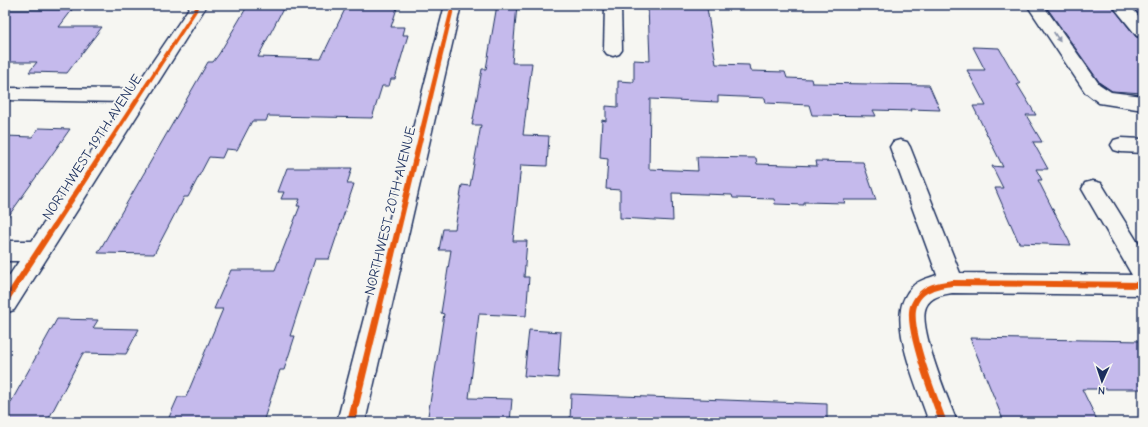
<svg xmlns="http://www.w3.org/2000/svg" width="1148" height="427" font-family="'Comic Neue',sans-serif">
  <style>
    .building { fill: #c5baec; stroke: #1b2f5e }
    .lines { fill: none; stroke-linecap: round; stroke-linejoin: round }
    .minor-casing { stroke: #1b2f5e; stroke-width: 3 }
    .minor { fill: #f6f6f2; fill-rule: evenodd }
    .cycleway-casing { stroke: #f6f6f2; stroke-width: 2 }
    .cycleway { fill: #e8590c; fill-rule: evenodd }
    .oneway { fill: #8892a8 }
    .labels { text-anchor: middle; dominant-baseline: central; stroke-width: 4; stroke-linejoin: round; paint-order: stroke }
    .street-label { font-size: 14px; fill: #1b2f5e; stroke: #f6f6f2 }
  </style>
  <rect width="100%" height="100%" fill="#f6f6f2"/>
  <filter id="ink" filterUnits="userSpaceOnUse"><feTurbulence type="fractalNoise" baseFrequency=".025" numOctaves="2"/><feDisplacementMap in="SourceGraphic" scale="8" xChannelSelector="R" yChannelSelector="G"/><feConvolveMatrix kernelMatrix="1 2 1 2 8 2 1 2 1" color-interpolation-filters="sRGB"/></filter>
  <g filter="url(#ink)">
    <!-- building -->
    <g class="building">
      <polygon points="248,5 285,5 258,57 321,59 347,5 398,5 391,27 405,27 403,35 408,35 395,79 391,79 389,86 382,86 372,118 268,116 266,121 252,121 237,150 226,149 222,158 209,157 188,197 184,197 180,206 179,206 154,254 98,253 208,62 213,62 219,54"/>
      <polygon points="497,5 517,5 512,63 532,63 523,135 549,136 547,166 521,165 513,241 527,241 524,277 529,277 526,316 479,314 469,398 512,399 510,422 427,422 444,314 441,313 451,250 439,250 443,229 455,229 462,185 470,186 481,125 472,125 482,69 486,69"/>
      <polygon points="1045,5 1111,5 1136,37 1143,38 1143,93 1112,91 1100,83"/>
      <polygon points="1131,5 1143,5 1143,19"/>
      <polygon points="648,6 707,8 716,64 749,65 750,71 785,72 787,78 811,79 812,83 929,85 940,110 910,109 911,111 873,110 876,116 812,115 809,105 766,103 765,98 718,96 718,102 650,99 649,169 698,171 697,157 756,158 757,164 817,166 816,161 863,162 876,200 844,200 845,203 804,202 804,205 775,204 774,199 733,198 732,195 672,193 673,221 620,218 620,190 606,189 608,159 600,158 602,120 606,121 606,106 618,107 618,81 634,82 634,60 650,61"/>
      <polygon points="5,10 72,10 59,27 102,27 67,73 29,72 37,62 5,62"/>
      <polygon points="973,47 999,48 1020,84 1017,84 1036,115 1026,115 1042,142 1033,142 1048,169 1036,169 1042,180 1038,180 1071,245 1019,243 995,188 1003,188 992,166 1003,167 973,106 986,106 967,70 985,70"/>
      <polygon points="39,128 70,129 5,221 5,136 32,137"/>
      <polygon points="287,168 352,168 347,184 354,184 329,259 315,259 290,336 295,336 284,370 280,370 263,422 167,422 178,397 186,397 223,309 214,309 231,270 275,270 300,206 297,206 300,199 281,199 284,192 278,192"/>
      <polygon points="57,319 98,320 93,328 139,329 126,354 83,353 47,422 5,422 5,413"/>
      <polygon points="529,330 561,332 558,378 524,376"/>
      <polygon points="970,338 1143,341 1143,389 1082,389 1098,422 1004,422"/>
      <polygon points="571,394 827,404 827,422 570,422"/>
    </g>
    <g class="lines">
      <defs>
        <g id="minor">
          <polygon points="191,5 207,5 14,310 5,313 5,282 19,261 5,261 5,241 32,241 125,102 5,100 5,88 134,89"/>
          <polygon points="445,5 461,5 365,422 337,422"/>
          <polygon points="605,5 621,5 622,50 619,54 613,56 607,54 604,50"/>
          <polygon points="1027,5 1043,5 1099,84 1111,92 1143,96 1143,110 1099,103 1085,92"/>
          <polygon points="1112,5 1129,5 1143,21 1143,37 1137,36"/>
          <polygon points="1121,138 1143,139 1143,153 1121,152 1114,150 1111,145 1114,140"/>
          <path d="M 900,140 L 907,142 L 910,147 L 960,273 L 1132,275 L 1082,189 L 1085,183 L 1093,181 L 1101,183 L 1143,251 L 1143,295 L 952,293 C 942,295 931,296 926,307 C 917,326 949,401 957,422 L 929,422 C 919,392 896,340 901,309 C 902,301 907,292 912,287 C 918,280 929,278 937,275 L 890,147 L 893,142 Z"/>
        </g>
      </defs>
      <!-- minor casing -->
      <use href="#minor" class="minor-casing"/>
      <!-- minor -->
      <use href="#minor" class="minor"/>
      <defs>
        <g id="cycleway">
          <polygon points="197,5 201,5 7,304 5,305 5,296"/>
          <polygon points="451,5 455,5 355,422 347,422"/>
          <path d="M 952,280 L 1143,282 L 1143,288 L 952,286 C 938,288 922,291 917,306 C 909,327 939,400 947,422 L 939,422 C 931,398 903,329 910,306 C 912,301 916,294 920,291 C 929,283 941,282 952,280 Z"/>
        </g>
      </defs>
      <!-- cycleway casing -->
      <use href="#cycleway" class="cycleway-casing"/>
      <!-- cycleway -->
      <use href="#cycleway" class="cycleway"/>
    </g>
    <!-- one-way arrows -->
    <defs><path id="oneway-solid" d="M-6-.8H1V-3.2L6.5 0L1 3.2V.8H-6Z"/></defs>
    <use class="oneway" href="#oneway-solid" transform="translate(1057 37) rotate(56)"/>
  </g>
  <g class="labels">
    <!-- street labels -->
    <g class="street-label">
      <text transform="translate(92 147) rotate(-57)">NORTHWEST 19TH AVENUE</text>
      <text transform="translate(390 211) rotate(-76)">NORTHWEST 20TH AVENUE</text>
    </g>
  </g>
  <!-- margin -->
  <rect width="1148" height="427" fill="none" stroke="#f6f6f2" stroke-width="20"/>
  <rect x="10" y="10" width="1128" height="407" fill="none" stroke="#1b2f5e" stroke-width="1.5" filter="url(#ink)"/>
  <!-- north arrow -->
  <g transform="translate(1102 381) rotate(183)" stroke="#f6f6f2" stroke-width="3" paint-order="stroke">
  <path d="M0-3L7 15L0 10L-7 15Z" fill="#1b2f5e"/>
  <text y="-6" font-size="11" font-weight="bold" text-anchor="middle" fill="#1b2f5e">N</text>
  </g>
</svg>
